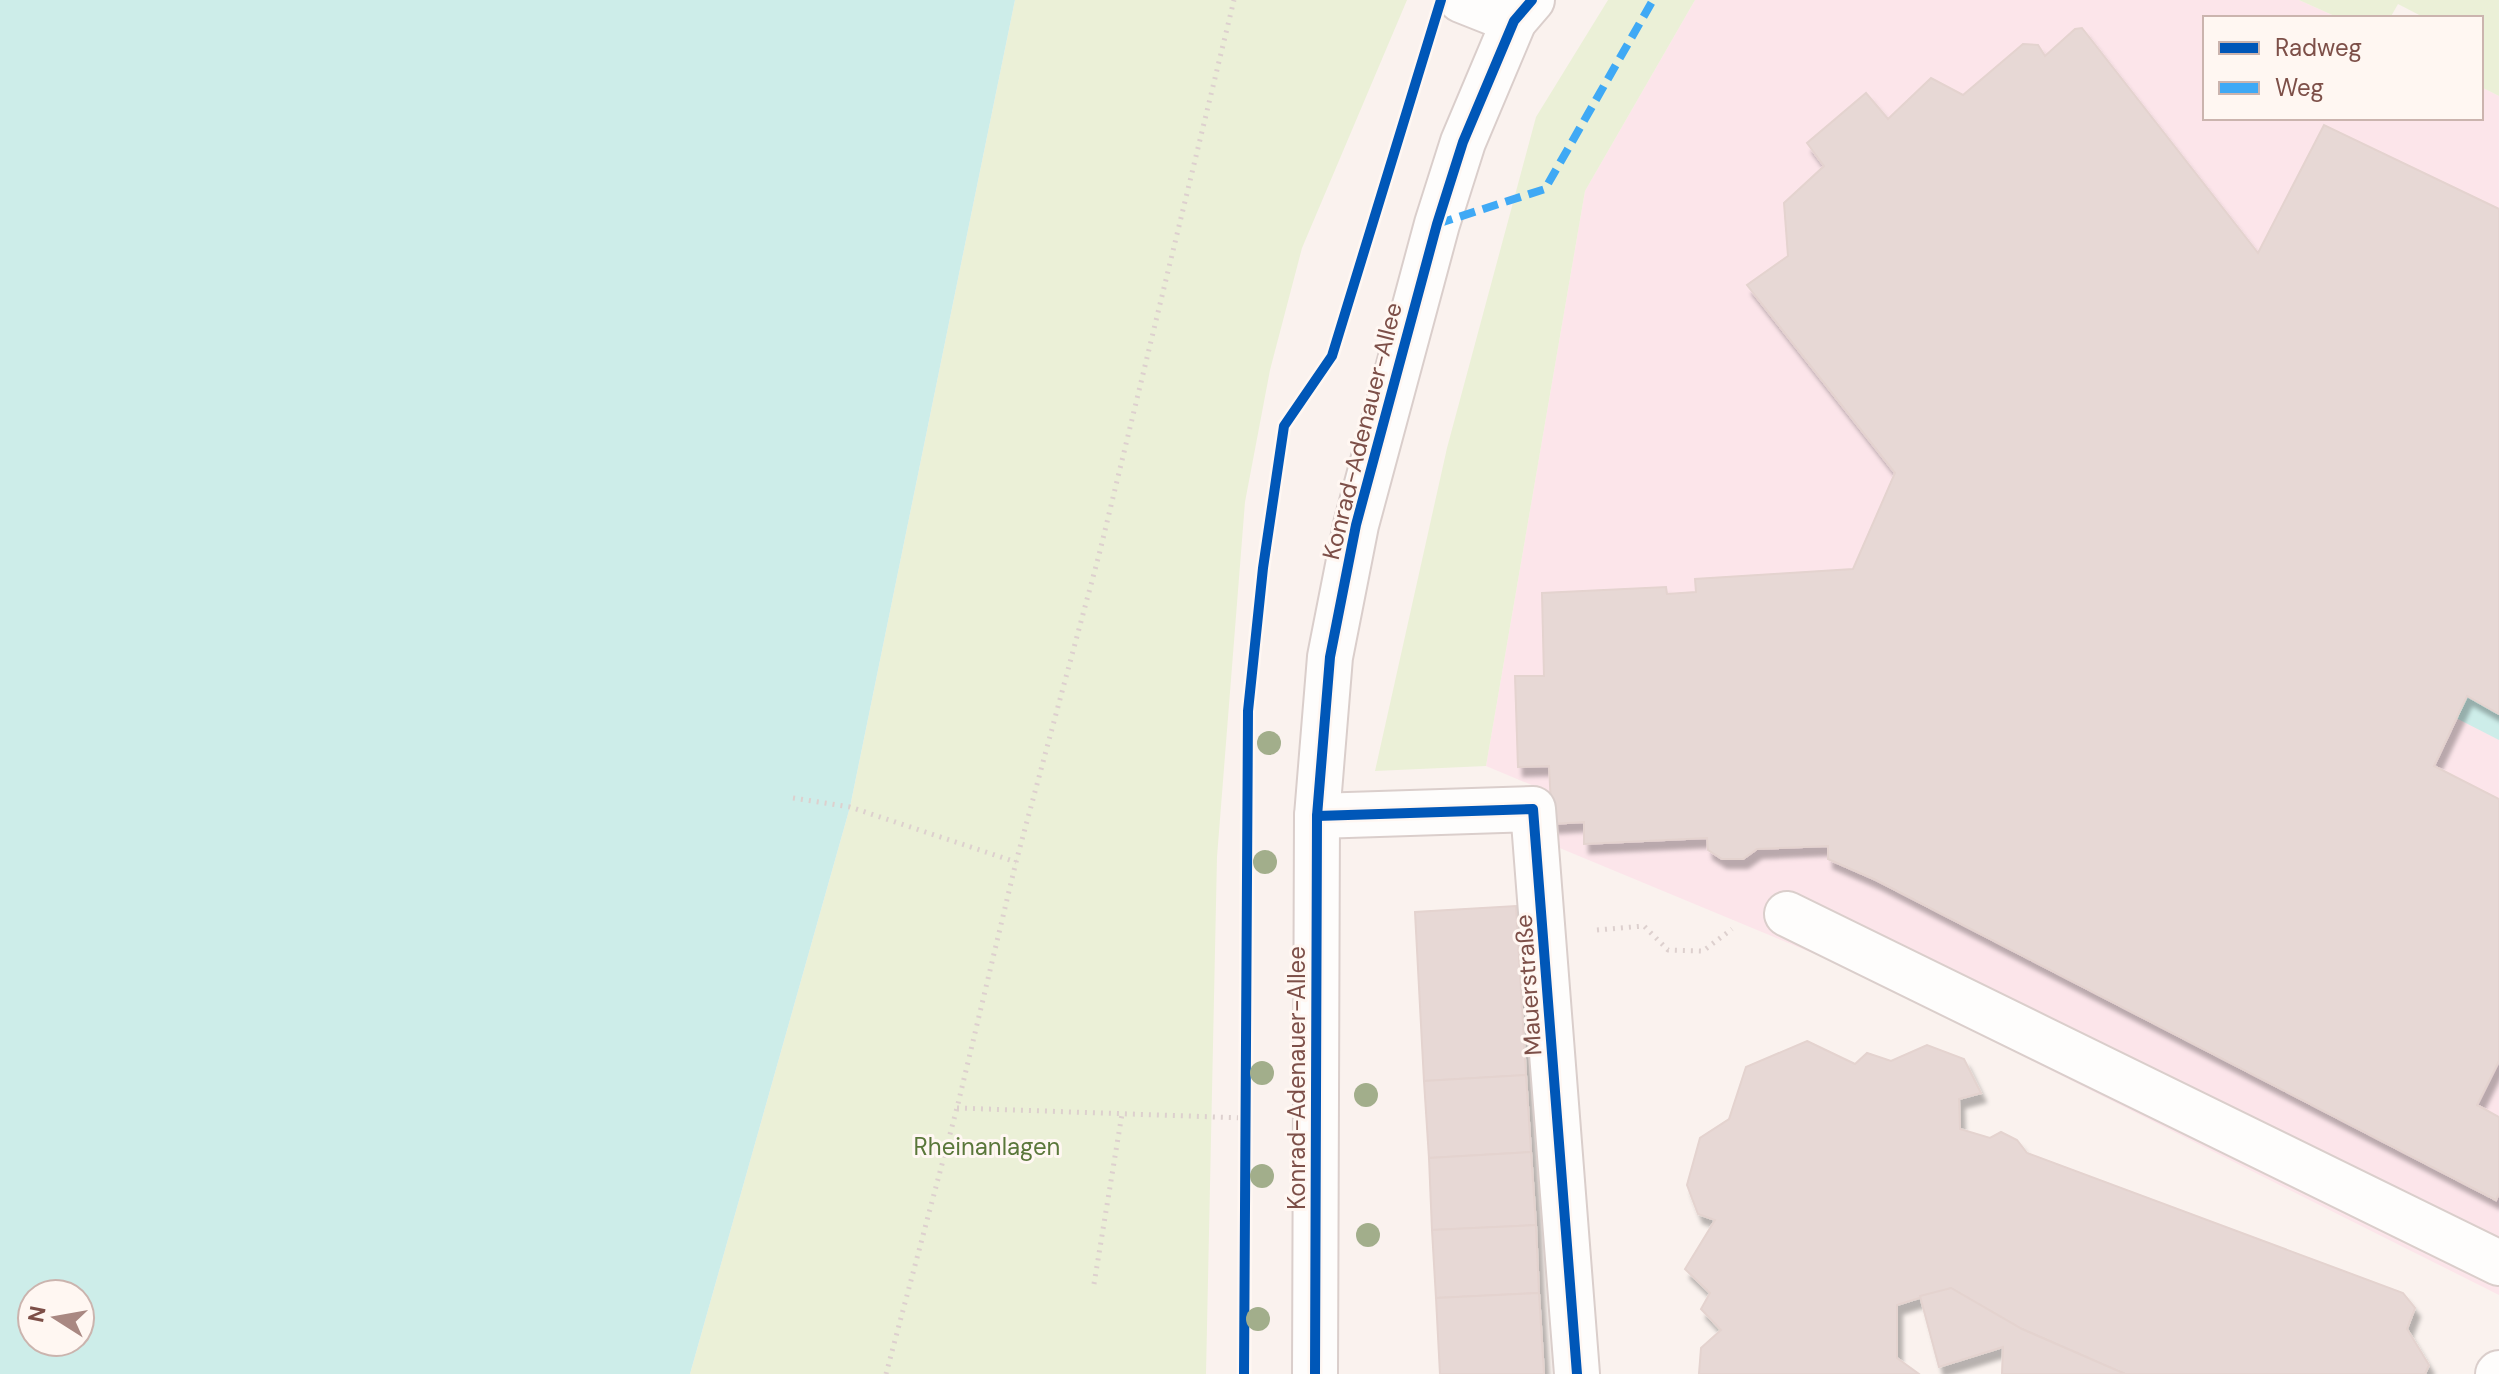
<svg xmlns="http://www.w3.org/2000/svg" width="2499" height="1374" font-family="'DM Sans',sans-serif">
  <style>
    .medical { fill: #fce5ea }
    .green { fill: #ebf0d7 }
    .water { fill: #cdede9; fill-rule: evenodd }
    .building { fill: #e7d8d5; stroke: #e4d3cf; stroke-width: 2; filter: url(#shadow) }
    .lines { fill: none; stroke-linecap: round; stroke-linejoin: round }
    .minor-casing { stroke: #dacecb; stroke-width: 48 }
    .path { stroke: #ddd0ce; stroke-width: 5; stroke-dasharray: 2 6; stroke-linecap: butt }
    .minor { stroke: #fefdfc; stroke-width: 44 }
    .quiet { stroke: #3fa9f5; stroke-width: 8; stroke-dasharray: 16 8; stroke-linecap: butt }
    .cycleway-casing { stroke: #fff7f2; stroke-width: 15 }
    .cycleway { stroke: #0057b8; stroke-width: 10 }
    .tree { fill: #a2ae8b }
    .labels { text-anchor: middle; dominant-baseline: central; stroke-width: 6; stroke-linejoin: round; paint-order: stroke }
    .street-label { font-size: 24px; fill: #7d4f48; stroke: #fff7f2 }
    .park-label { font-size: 24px; fill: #5a773a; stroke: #fff7f2 }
  </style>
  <defs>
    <filter id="shadow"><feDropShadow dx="5" dy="9" stdDeviation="2" flood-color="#0004"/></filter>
  </defs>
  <rect width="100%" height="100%" fill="#faf2ee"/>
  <!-- medical -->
  <polygon class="medical" points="1695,0 2299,0 2339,18 2205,18 2205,118 2481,118 2481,87 2499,96 2499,1295 1839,964 1550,844 1534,786 1486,766 1585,191"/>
  <!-- green -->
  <g class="green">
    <polygon points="1015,0 1407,0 1302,248 1270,370 1245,502 1217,857 1206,1374 690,1374 850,807"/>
    <polygon points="1608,0 1695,0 1585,191 1486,766 1375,771 1447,448 1536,117"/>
    <polygon points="2299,0 2499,0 2499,96 2481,87 2481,18 2425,18 2398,4 2390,18 2339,18"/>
  </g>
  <!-- water -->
  <g class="water">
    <path d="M 0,0 L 1015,0 L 850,807 L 690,1374 L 0,1374 ZM 32,1294 L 80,1294 L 80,1342 L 32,1342 Z"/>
    <polygon points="2467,696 2499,714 2499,740 2456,718"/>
  </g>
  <!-- building -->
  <g class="building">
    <polygon points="2082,28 2258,253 2324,125 2499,209 2499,714 2467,696 2434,766 2499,799 2499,1061 2477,1105 2499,1117 2499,1193 2496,1200 1876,880 1828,859 1828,846 1757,849 1743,859 1722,859 1708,850 1707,838 1584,844 1584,822 1552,824 1549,766 1518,767 1515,676 1544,676 1542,593 1666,587 1667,594 1696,592 1695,579 1853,569 1895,473 1747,285 1788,256 1784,203 1824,166 1807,143 1866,93 1888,119 1931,78 1963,95 2023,44 2038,45 2045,56 2075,29"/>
    <polygon points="1516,906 1526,1075 1424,1081 1415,912"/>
    <polygon points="1807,1041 1855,1064 1867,1053 1891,1061 1927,1045 1964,1059 1981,1093 1959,1099 1960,1129 1990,1138 2001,1132 2017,1140 2027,1153 2403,1293 2415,1308 2407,1329 2429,1365 2425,1374 2125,1374 2022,1329 1951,1288 1897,1305 1897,1358 1919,1374 1699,1374 1701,1348 1721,1330 1701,1309 1710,1293 1685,1269 1715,1220 1698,1214 1687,1185 1700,1138 1729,1119 1746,1067"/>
    <polygon points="1526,1075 1531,1152 1429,1158 1424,1081"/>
    <polygon points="1531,1152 1536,1225 1432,1230 1429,1158"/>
    <polygon points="1536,1225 1539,1293 1436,1298 1432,1230"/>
    <polygon points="1951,1288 2022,1329 2125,1374 2002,1374 2003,1347 1939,1367 1920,1296"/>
    <polygon points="1539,1293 1544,1374 1440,1374 1436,1298"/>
  </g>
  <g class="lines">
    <defs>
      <g id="minor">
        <polyline points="1461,0 1514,21"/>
        <polyline points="1317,816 1533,809 1577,1374"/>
        <polyline points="1787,914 2499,1263"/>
        <polyline points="1315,1374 1317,816 1330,657 1356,525 1437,224 1463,142 1514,21 1532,0"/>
        <polyline points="2498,1374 2499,1373"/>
      </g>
    </defs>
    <!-- minor casing -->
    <use href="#minor" class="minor-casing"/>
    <!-- path -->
    <g class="path">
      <polyline points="793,798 850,807 1016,862"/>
      <polyline points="1597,930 1644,926 1668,950 1703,951 1732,929"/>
      <polyline points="957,1108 1245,1118"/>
      <polyline points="1094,1284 1122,1114"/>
      <polyline points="886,1374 957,1108 1016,862 1099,555 1234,0"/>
    </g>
    <!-- minor -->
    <use href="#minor" class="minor"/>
    <!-- quiet -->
    <polyline class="quiet" points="1437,224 1545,189 1653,0"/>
    <defs>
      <g id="cycleway">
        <polyline points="1317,816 1533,809 1577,1374"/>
        <polyline points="1244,1374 1248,711 1263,568 1284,426 1332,356 1441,0"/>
        <polyline points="1315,1374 1317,816 1330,657 1356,525 1437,224 1463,142 1514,21 1532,0"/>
      </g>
    </defs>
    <!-- cycleway casing -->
    <use href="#cycleway" class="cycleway-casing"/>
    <!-- cycleway -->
    <use href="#cycleway" class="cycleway"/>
  </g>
  <!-- trees -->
  <g class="tree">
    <circle cx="1269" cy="743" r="12"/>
    <circle cx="1265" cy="862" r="12"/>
    <circle cx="1262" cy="1073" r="12"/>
    <circle cx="1366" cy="1095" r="12"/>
    <circle cx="1262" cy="1176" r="12"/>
    <circle cx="1368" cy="1235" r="12"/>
    <circle cx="1258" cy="1319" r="12"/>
  </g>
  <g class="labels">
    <!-- street labels -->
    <g class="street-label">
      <text transform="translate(1362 431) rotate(-76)">Konrad-Adenauer-Allee</text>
      <text transform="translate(1528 985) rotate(-94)">Mauerstraße</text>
      <text transform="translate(1296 1078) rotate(-90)">Konrad-Adenauer-Allee</text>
    </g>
    <!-- park labels -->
    <g class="park-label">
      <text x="987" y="1146">Rheinanlagen</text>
    </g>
  </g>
  <!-- legend -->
  <rect x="2203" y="16" width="280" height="104" fill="#fff7f2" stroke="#cbb4ae" stroke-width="2"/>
  <rect x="2219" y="42" width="40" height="12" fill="#0057b8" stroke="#cbb4ae" stroke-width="2"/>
  <text x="2275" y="56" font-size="24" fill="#7d4f48">Radweg</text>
  <rect x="2219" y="82" width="40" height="12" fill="#3fa9f5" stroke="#cbb4ae" stroke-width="2"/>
  <text x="2275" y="96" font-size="24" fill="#7d4f48">Weg</text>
  <!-- north arrow -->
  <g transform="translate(56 1318) rotate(281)"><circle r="38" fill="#fff7f2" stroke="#cbb4ae" stroke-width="2"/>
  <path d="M0-6L14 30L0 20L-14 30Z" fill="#a98882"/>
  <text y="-12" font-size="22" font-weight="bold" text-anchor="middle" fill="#7d4f48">N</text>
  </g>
</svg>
